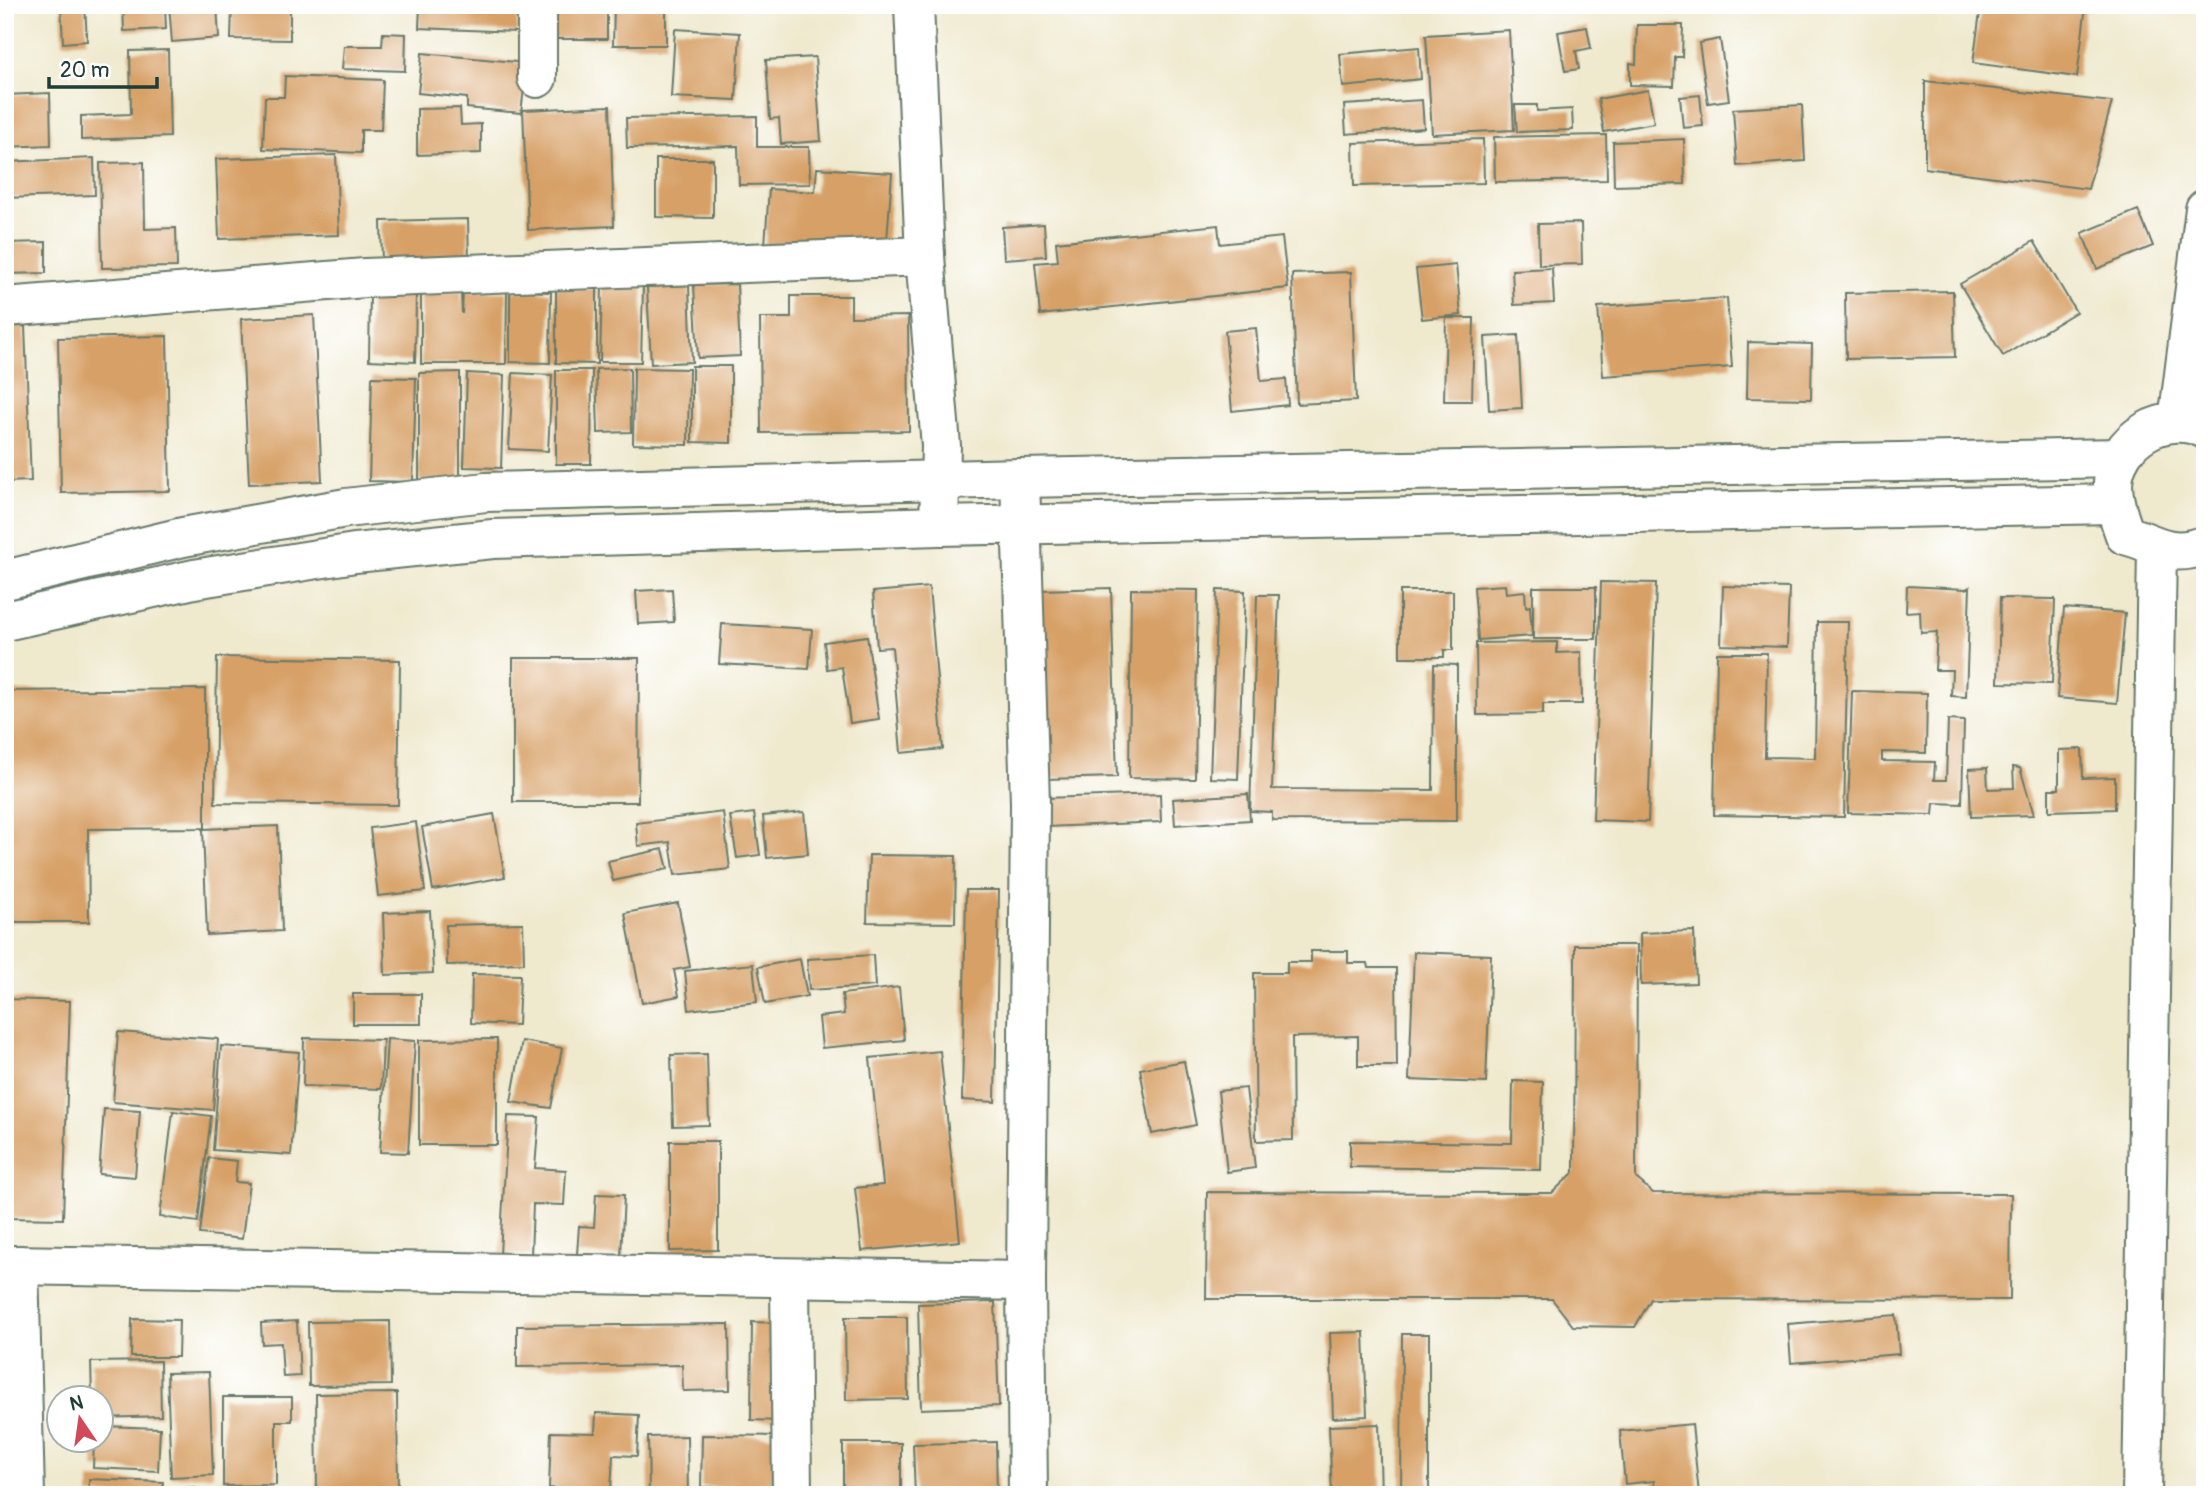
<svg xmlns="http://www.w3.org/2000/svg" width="2210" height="1500" font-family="Pangolin,sans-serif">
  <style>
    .building { fill: #d7a066 }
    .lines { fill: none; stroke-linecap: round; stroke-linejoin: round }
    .minor-casing { stroke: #68796a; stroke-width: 42 }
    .secondary-casing { stroke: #68796a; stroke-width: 42 }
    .minor { stroke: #fff; stroke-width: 38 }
    .secondary { stroke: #fff; stroke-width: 38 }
  </style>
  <rect width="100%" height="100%" fill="#fff"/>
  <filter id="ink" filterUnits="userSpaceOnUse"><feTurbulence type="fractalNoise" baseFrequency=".0143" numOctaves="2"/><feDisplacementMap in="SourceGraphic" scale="14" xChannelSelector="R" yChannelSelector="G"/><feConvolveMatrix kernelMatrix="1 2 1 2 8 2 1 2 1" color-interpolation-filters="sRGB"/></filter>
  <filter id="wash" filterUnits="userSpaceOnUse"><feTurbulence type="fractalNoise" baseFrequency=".00686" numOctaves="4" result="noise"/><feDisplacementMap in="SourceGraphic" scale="28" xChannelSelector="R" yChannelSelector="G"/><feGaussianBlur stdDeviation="1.57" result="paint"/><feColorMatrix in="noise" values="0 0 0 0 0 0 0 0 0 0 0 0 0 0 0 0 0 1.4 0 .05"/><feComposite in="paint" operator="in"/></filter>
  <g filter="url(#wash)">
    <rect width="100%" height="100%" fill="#efe9ce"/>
    <g id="blocks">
      <!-- building -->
      <g class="building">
        <polygon points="61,5 85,5 87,41 63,43"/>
        <polygon points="123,5 165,5 166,29 124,31"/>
        <polygon points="169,5 217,5 219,38 172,42"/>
        <polygon points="232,5 290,5 290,40 231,39"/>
        <polygon points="420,5 518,5 517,32 419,28"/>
        <rect x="547" y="5" width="60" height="34"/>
        <polygon points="614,5 666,5 666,45 613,45"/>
        <polygon points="1981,5 2086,5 2077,77 1973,63"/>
        <polygon points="1637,25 1683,25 1682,57 1675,57 1674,86 1630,85 1630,63 1636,64"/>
        <polygon points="1587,27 1591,48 1576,51 1579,69 1565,71 1558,32"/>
        <polygon points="675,29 740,33 736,100 671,97"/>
        <polygon points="1509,30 1514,130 1432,134 1426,35"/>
        <polygon points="383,33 406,34 405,71 342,69 344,46 382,46"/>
        <polygon points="1720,39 1729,100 1708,103 1699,43"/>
        <polygon points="1419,47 1421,79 1343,87 1340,54"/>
        <polygon points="168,50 170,137 81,140 81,116 131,114 130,51"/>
        <polygon points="422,53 527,63 521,113 467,108 467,98 418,93"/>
        <polygon points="815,57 821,141 781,144 779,118 770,119 766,60"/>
        <polygon points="285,76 383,80 381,130 361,130 361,153 263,149 265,97 284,97"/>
        <polygon points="1925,81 2112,102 2088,189 1925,168"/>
        <polygon points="1648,90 1654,123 1604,132 1598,99"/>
        <polygon points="50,93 51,145 5,147 5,95"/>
        <polygon points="1700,95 1703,126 1683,128 1680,97"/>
        <polygon points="1422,100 1424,128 1346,134 1344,105"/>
        <polygon points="1515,105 1537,105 1537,111 1572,109 1573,130 1517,132"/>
        <polygon points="1802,105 1805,161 1737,166 1733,109"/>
        <polygon points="610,106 614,226 528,230 523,110"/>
        <polygon points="460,108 461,125 481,124 481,153 417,155 417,109"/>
        <polygon points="757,116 757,147 809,147 810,184 739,185 738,146 627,148 626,118"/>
        <polygon points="1606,135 1607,180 1495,182 1494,137"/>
        <polygon points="1483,139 1484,183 1354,186 1353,143"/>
        <polygon points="1684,139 1685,184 1614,186 1613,142"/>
        <polygon points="336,155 339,235 219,239 216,159"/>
        <polygon points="94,158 95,195 5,198 5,162"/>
        <polygon points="656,159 713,159 713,218 656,217"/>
        <polygon points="144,162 145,229 176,228 177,267 102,268 100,163"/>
        <polygon points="817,168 892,173 886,254 765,245 769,189 815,192"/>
        <polygon points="2138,210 2153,246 2097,269 2082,233"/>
        <polygon points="468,219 469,262 382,264 381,221"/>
        <polygon points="1581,223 1582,264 1539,265 1538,224"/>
        <polygon points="1044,224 1046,256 1004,259 1002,227"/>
        <polygon points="1218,225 1220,244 1282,237 1288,288 1040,315 1035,263 1058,261 1056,242"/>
        <polygon points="2034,241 2076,312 2003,356 1960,284"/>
        <polygon points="46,242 46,273 5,274 5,243"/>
        <polygon points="1456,265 1461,315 1422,319 1416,269"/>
        <polygon points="1552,268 1554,303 1514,305 1512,270"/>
        <polygon points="1351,272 1356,401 1297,404 1292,274"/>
        <polygon points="737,284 740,356 698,358 694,285"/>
        <polygon points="689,285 692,362 651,364 647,287"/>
        <polygon points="602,286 643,287 641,362 600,362"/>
        <polygon points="556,288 597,289 597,364 556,363"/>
        <polygon points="463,291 507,292 506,364 421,364 421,293 461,292 462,314"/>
        <polygon points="510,291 551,292 550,363 510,362"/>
        <polygon points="1953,291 1955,357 1846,359 1845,293"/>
        <polygon points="370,293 416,294 415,362 369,360"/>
        <polygon points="791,296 851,296 851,317 908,316 909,431 761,433 760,318 791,318"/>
        <polygon points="1727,298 1732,367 1603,376 1598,307"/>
        <polygon points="314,315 322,481 249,484 241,319"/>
        <polygon points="1446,318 1474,318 1472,401 1444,401"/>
        <polygon points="25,326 31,481 5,482 5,327"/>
        <polygon points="1256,328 1261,381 1286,379 1288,405 1232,411 1225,331"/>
        <polygon points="1518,335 1522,408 1489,410 1485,337"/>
        <polygon points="167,336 170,491 61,493 58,338"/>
        <polygon points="1748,342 1812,344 1811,399 1747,398"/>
        <polygon points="692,366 731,366 731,443 692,442"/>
        <polygon points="630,368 631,432 598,433 596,369"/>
        <polygon points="634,368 689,369 688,445 633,444"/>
        <polygon points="556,370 592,370 591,464 556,464"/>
        <polygon points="460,372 460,481 419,481 419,373"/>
        <polygon points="467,373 504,375 501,468 464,467"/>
        <polygon points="513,373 552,375 548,451 509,449"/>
        <polygon points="372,377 416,378 413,482 369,481"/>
        <polygon points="1601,582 1656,583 1648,822 1593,820"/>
        <polygon points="1505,585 1506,593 1525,591 1526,607 1530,606 1532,636 1478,640 1474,587"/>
        <polygon points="1723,586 1789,588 1787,647 1721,645"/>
        <polygon points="1907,586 1966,589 1970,587 1966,697 1951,696 1952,670 1935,670 1937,632 1921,633 1920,611 1906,612"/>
        <polygon points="929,587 943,749 901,753 892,647 877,648 873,592"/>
        <rect x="1533" y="587" width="63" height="52"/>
        <polygon points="1111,588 1117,777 1046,779 1040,590"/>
        <polygon points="672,589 674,622 638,624 636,591"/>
        <polygon points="1131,589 1198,590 1195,779 1129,778"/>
        <polygon points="1217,590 1245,591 1238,779 1210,778"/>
        <polygon points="1400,591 1453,591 1453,650 1444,650 1444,657 1400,657"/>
        <polygon points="1257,595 1279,595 1272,789 1433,790 1434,664 1457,665 1457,821 1272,820 1272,812 1250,811"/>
        <polygon points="2000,598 2055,599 2052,684 1998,683"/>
        <polygon points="2064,608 2125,613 2117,703 2057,698"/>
        <polygon points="1817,622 1848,622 1844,817 1714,815 1717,653 1767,653 1765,757 1815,758"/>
        <polygon points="722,624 812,629 809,669 719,664"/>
        <polygon points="867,636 879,719 850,723 842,667 827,669 824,642"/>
        <polygon points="1557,642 1557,653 1581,652 1582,704 1543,704 1543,714 1477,715 1476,643"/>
        <polygon points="217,657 400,660 398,805 215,803"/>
        <polygon points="513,658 639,658 638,802 513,802"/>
        <polygon points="205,689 205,828 88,829 89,922 5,922 5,691"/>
        <polygon points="1852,691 1927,693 1926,753 1882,752 1882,761 1935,762 1934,780 1946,780 1948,720 1964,721 1962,804 1934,803 1933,815 1848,813"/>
        <polygon points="2082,749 2083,778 2115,777 2115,809 2049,811 2049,789 2059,789 2059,750"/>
        <polygon points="2013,767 2020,768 2034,815 1971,817 1969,769 1987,768 1988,789 2014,788"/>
        <polygon points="1160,794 1161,822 1046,827 1045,798"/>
        <polygon points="1248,794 1250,820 1175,825 1173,799"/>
        <polygon points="723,812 730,869 675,875 670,842 638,846 636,823"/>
        <polygon points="804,812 808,854 767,858 763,816"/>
        <polygon points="754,813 760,855 737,858 730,816"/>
        <polygon points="494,814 505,877 433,890 422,827"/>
        <polygon points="416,822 425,891 378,896 370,828"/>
        <polygon points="278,826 282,931 207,935 203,829"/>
        <polygon points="663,849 668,869 613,881 608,861"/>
        <polygon points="869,855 956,856 955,923 867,922"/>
        <polygon points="966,890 999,890 995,1102 962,1100"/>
        <polygon points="678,903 690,967 674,970 679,996 642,1003 625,913"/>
        <polygon points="430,911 433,973 385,975 383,913"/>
        <polygon points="523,923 524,963 447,965 446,925"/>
        <polygon points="1694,931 1696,983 1641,985 1640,933"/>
        <polygon points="1575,945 1637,945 1636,1178 1653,1193 2011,1194 2010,1300 1651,1299 1635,1327 1573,1326 1552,1299 1206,1299 1207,1192 1552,1193 1574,1172"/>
        <polygon points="1311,951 1348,951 1348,963 1368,963 1369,968 1396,968 1397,1066 1358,1066 1358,1036 1292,1037 1293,1140 1256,1141 1254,973 1287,973 1287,962 1311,962"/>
        <polygon points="1414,952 1491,955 1486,1083 1409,1080"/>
        <polygon points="873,955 875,986 809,990 807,959"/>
        <polygon points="800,959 807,996 765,1004 758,967"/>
        <polygon points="753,964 757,1002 689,1010 685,971"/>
        <polygon points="472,974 520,975 518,1025 471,1023"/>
        <polygon points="899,987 904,1040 822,1048 819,1017 844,1014 842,994"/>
        <rect x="353" y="994" width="68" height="30"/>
        <polygon points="5,999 70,1001 63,1219 5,1218"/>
        <polygon points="118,1032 218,1039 213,1110 113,1102"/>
        <polygon points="304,1038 383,1040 381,1089 303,1086"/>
        <polygon points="387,1039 415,1041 408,1153 380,1152"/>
        <polygon points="497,1039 497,1145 419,1145 419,1040"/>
        <polygon points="522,1041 562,1048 551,1108 511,1102"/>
        <polygon points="221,1046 299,1052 291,1155 213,1150"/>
        <polygon points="940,1051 960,1241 862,1251 855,1188 883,1185 870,1058"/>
        <polygon points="707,1054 709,1125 673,1126 671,1055"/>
        <polygon points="1184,1061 1196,1125 1152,1134 1140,1069"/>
        <polygon points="1513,1081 1543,1082 1541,1170 1350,1167 1350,1141 1512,1143"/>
        <polygon points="1246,1088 1255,1168 1227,1172 1218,1091"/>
        <polygon points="104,1109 140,1111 135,1177 99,1174"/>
        <polygon points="173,1111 211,1116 198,1222 160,1217"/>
        <polygon points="508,1116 539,1117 535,1168 566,1170 564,1205 533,1204 531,1256 500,1254"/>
        <polygon points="670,1141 718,1141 718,1250 670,1251"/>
        <polygon points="209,1158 237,1161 235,1182 249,1183 242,1239 200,1234"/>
        <polygon points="596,1194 624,1195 621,1256 577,1254 579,1226 594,1227"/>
        <polygon points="995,1302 999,1406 921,1409 918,1304"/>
        <polygon points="1896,1315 1899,1354 1791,1363 1788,1324"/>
        <polygon points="845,1317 907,1317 908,1399 846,1400"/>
        <polygon points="132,1319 179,1320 178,1357 131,1357"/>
        <polygon points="297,1321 300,1376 283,1377 281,1343 262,1344 261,1323"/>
        <polygon points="390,1321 391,1385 309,1386 308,1322"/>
        <polygon points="752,1322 783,1323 780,1421 751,1420"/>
        <polygon points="729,1324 730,1390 683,1391 682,1365 517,1367 517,1326"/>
        <polygon points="1364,1332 1367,1416 1333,1418 1330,1333"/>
        <polygon points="1402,1334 1429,1334 1429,1495 1401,1495"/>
        <polygon points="160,1361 161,1416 102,1418 102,1398 92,1398 91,1362"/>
        <polygon points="209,1372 213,1475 171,1477 167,1373"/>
        <polygon points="397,1393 398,1495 317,1495 316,1394"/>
        <polygon points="223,1397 292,1397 292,1421 276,1421 276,1485 223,1486"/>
        <polygon points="596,1413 639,1415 637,1456 613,1455 611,1490 549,1488 551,1432 595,1433"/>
        <polygon points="1379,1424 1381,1495 1332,1495 1329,1426"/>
        <polygon points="1692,1424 1699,1495 1655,1495 1654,1481 1625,1484 1620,1431"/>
        <polygon points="102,1426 160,1428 158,1471 93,1468 94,1440 102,1440"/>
        <polygon points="702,1435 784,1436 783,1488 701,1487"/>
        <polygon points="687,1436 688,1495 649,1495 648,1437"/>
        <polygon points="996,1442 997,1495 915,1495 913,1444"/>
        <rect x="843" y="1443" width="58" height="52"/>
        <polygon points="89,1479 163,1482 162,1495 89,1495"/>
        <polygon points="195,1487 196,1495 167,1495 167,1490"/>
      </g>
    </g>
  </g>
  <g filter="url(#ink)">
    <use href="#blocks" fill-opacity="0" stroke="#68796a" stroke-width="2"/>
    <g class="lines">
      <defs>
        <g id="minor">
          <polyline points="537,5 537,78"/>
          <polyline points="914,5 925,256 941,446 939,526"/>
          <polyline points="5,307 365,278 925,256"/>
          <polyline points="1020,478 1030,803 1026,1281 1028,1495"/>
          <polyline points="5,1265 1026,1281"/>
          <polyline points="19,1265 25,1495"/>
          <polyline points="790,1278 792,1495"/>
        </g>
        <g id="secondary">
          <polyline points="2178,422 2205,209"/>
          <path d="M 2205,429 C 2166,409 2115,439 2113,483 C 2113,501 2119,518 2125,535 C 2157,543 2169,559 2205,545"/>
          <polyline points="5,580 183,537 346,508 486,492 1020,478 2120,458"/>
          <polyline points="5,621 194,579 355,553 493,539 939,526 2115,504"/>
          <polyline points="2142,1495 2157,548"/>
        </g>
      </defs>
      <!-- minor casing -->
      <use href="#minor" class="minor-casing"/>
      <!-- secondary casing -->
      <use href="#secondary" class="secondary-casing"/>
      <!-- minor -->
      <use href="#minor" class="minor"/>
      <!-- secondary -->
      <use href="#secondary" class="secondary"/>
    </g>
  </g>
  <!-- margin -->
  <rect width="2210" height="1500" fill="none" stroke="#fff" stroke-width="28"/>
  <!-- north arrow -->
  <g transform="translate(80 1419) rotate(347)"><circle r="33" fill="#ffffff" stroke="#a5b1ae" stroke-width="2"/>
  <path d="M0-5L12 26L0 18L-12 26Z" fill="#d1495b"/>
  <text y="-10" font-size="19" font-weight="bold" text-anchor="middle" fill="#1f3d34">N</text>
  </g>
  <!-- scale -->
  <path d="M49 77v10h108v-10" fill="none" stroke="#1f3d34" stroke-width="3.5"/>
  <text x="60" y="77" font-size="21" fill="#1f3d34" stroke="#ffffff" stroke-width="5" paint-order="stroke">20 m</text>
</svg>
